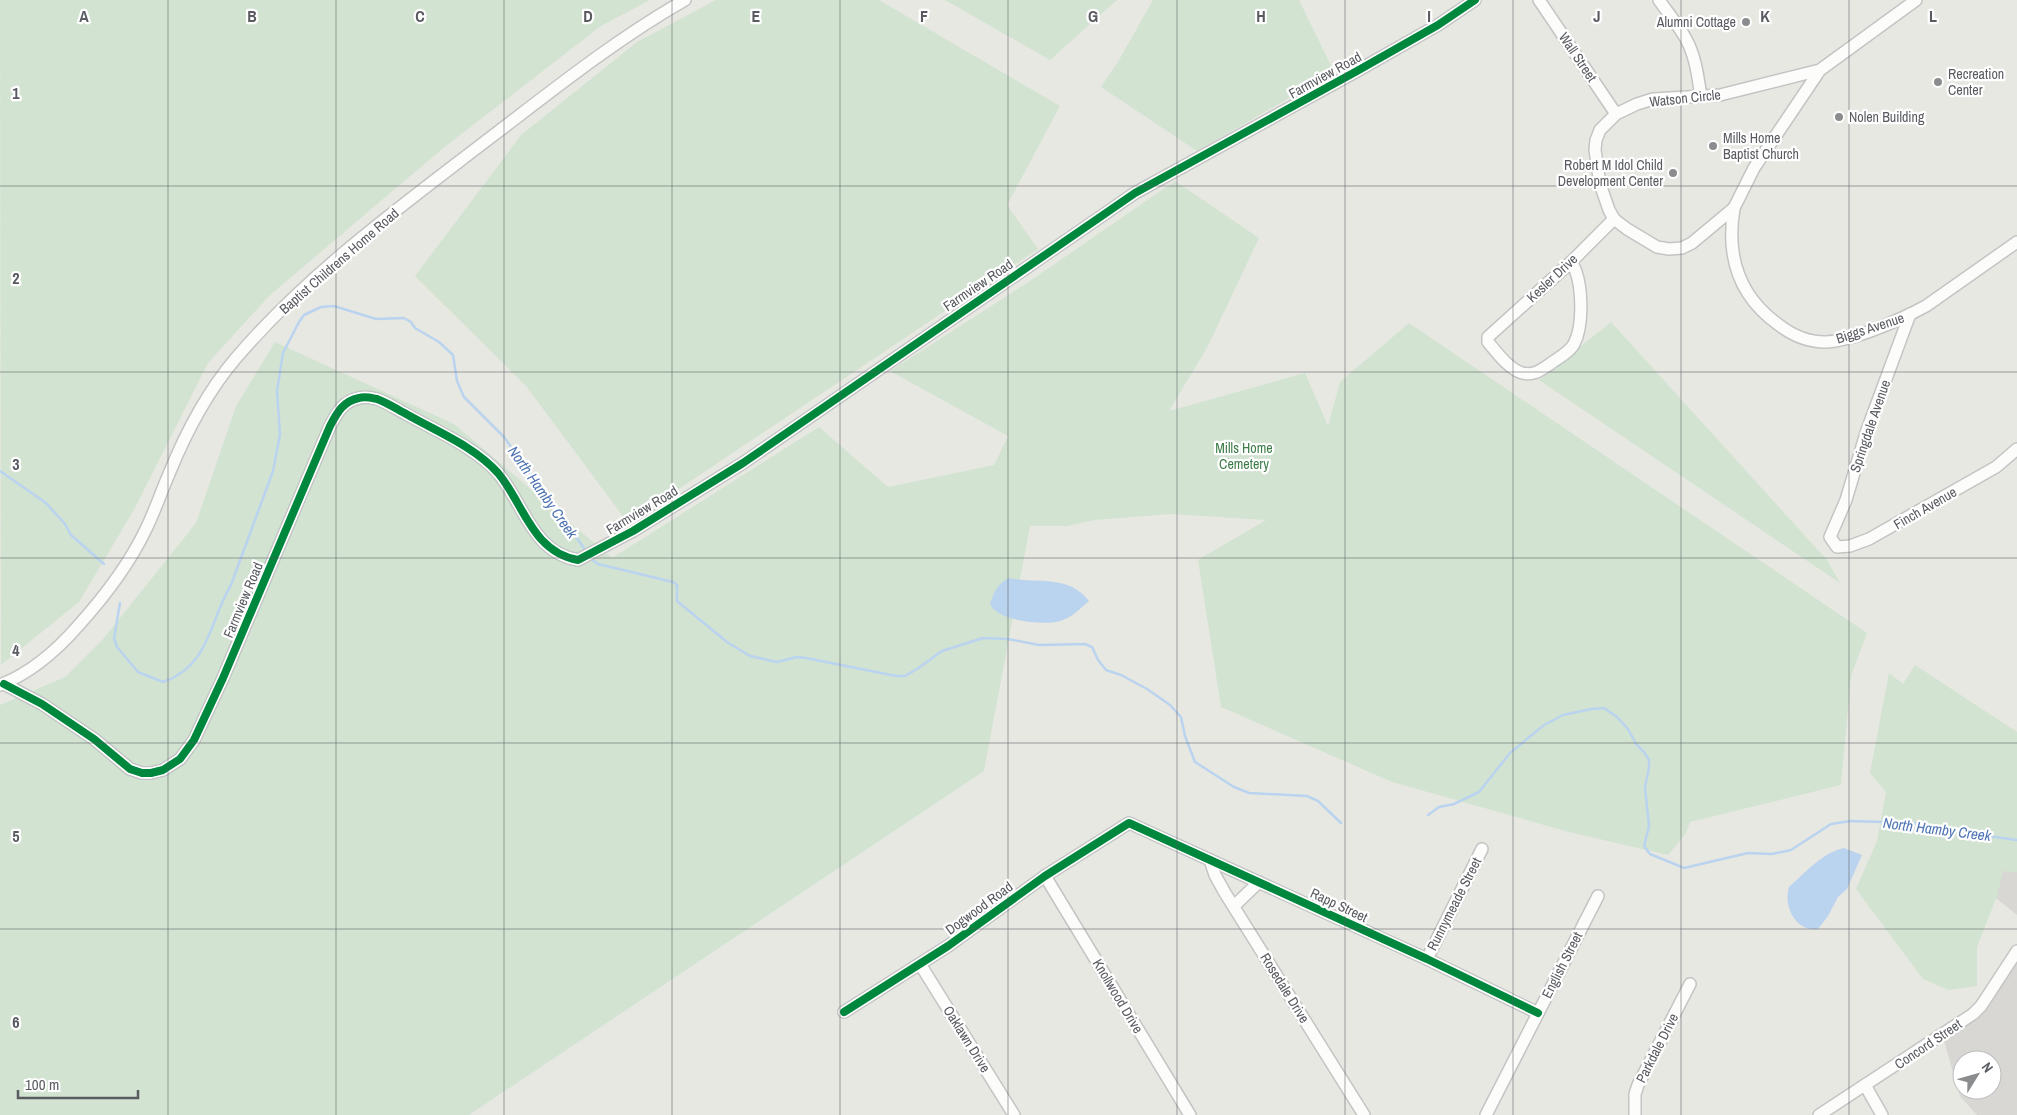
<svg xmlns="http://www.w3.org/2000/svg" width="2017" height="1115" font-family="'Archivo Narrow',sans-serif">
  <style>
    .industrial { fill: #d8d7d3; fill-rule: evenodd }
    .green { fill: #d2e3d1 }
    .water { fill: #bad3ef }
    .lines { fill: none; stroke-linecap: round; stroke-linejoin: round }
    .stream { stroke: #bad3ef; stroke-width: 2.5 }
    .minor-casing { stroke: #c4c4c4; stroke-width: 14 }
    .minor { stroke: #fcfcfb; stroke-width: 11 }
    .cycleway-casing { stroke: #fff; stroke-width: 11 }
    .cycleway { stroke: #00873e; stroke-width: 8 }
    .grid { fill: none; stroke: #595b60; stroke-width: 1; stroke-opacity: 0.55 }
    .poi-dot { fill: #8b8c8e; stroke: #fff; stroke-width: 2 }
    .labels { text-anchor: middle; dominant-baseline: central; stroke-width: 4.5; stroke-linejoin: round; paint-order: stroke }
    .poi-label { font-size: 14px; fill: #595b60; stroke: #fff; text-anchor: start }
    .street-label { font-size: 14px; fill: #595b60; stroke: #fff }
    .park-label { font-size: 14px; fill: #3d7b47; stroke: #fff }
    .water-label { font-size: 15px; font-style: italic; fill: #4e74b3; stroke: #fff }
    .grid-label { font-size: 16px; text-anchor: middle; font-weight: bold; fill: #595b60; stroke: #fff; stroke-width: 4.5; stroke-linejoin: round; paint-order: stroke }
  </style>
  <rect width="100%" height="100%" fill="#e8e8e3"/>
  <!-- industrial -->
  <g class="industrial">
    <polygon points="2003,870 2017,872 2017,915 1996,898"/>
    <path d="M 2017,958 L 2017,1115 L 1977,1115 L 1960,1096 L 1944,1041 L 1981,1016 ZM 1962,1060 L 1992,1060 L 1992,1090 L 1962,1090 Z"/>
  </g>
  <!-- green -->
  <g class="green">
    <polygon points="0,0 650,0 601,26 442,149 269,296 208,363 135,508 79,602 1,665"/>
    <polygon points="716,0 879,0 1060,106 1007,205 1038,249 628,523 526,386 415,276 521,135 637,42"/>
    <polygon points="945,0 1117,0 1050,60"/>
    <polygon points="1153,0 1299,0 1334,72 1197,151 1101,87 1119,60"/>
    <polygon points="1175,181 1259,238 1208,346 1169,411 1305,373 1328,426 1340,382 1409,323 1867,633 1851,676 1841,785 1690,822 1686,833 1668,855 1569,832 1392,782 1221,707 1198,560 1266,520 1170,514 1095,520 1067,526 1030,526 984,771 469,1115 0,1115 0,705 65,677 103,639 196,523 236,406 275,342 454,424 612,558 819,427 888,487 994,465 1008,436 890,371 1027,283"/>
    <polygon points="1611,322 1827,560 1840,583 1539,380"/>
    <polygon points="1915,665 2017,732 2017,872 2003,871 1997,896 1977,947 1977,986 1948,990 1923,979 1856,889 1877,841 1886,792 1870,773 1889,673 1903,684"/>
  </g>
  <!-- water -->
  <g class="water">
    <path d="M 1009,578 C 1037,584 1069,574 1089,601 C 1080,609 1071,618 1060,621 C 1044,626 997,621 990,604 C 994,592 997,584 1009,578 Z"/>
    <path d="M 1844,848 L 1862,855 L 1847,889 L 1838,897 L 1828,916 L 1818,929 C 1796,932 1783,907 1789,887 C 1805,873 1823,852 1844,848 Z"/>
  </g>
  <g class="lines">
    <!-- stream -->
    <g class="stream">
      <polyline points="0,471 46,503 65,524 71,535 104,564"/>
      <polyline points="590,558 598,564 673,582 677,585 677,601 727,642 750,656 777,662 797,657 806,658 896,676 905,676 917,669 942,651 983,638 1008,639 1039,645 1085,644 1092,647 1098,660 1106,670 1121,675 1147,689 1170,705 1181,717 1185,736 1195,762 1234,787 1249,793 1307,796 1318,801 1341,823"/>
      <path d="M 120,603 L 114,638 L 117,647 L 138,672 L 163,682 C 210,666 209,621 231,585 L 273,471 L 280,435 L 277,391 L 283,353 L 299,322 L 304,315 L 321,307 L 334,306 L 376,319 L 404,318 L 411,322 L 415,328 L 439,342 L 453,355 L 457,381 L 464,397 L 504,437 L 586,551"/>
      <polyline points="1428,815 1439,807 1454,804 1479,792 1510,753 1544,725 1563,715 1591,709 1604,708 1617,717 1628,729 1636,744 1644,752 1649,760 1649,768 1645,787 1649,826 1644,846 1650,854 1684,868 1748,853 1772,854 1791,850 1831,824 1850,821 1914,823 1929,828 2017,840"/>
    </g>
    <defs>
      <g id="minor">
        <polyline points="1539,0 1616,114"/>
        <path d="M 1659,0 C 1668,13 1679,26 1686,39 C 1696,57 1698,78 1701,97"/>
        <polyline points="1820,70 1720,95 1653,99 1637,104 1616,114 1600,130 1596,140 1595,150 1600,184 1609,210 1614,219 1627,229 1657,247 1669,249 1682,248 1692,243 1734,208 1754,168 1820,70 1916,0"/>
        <path d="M 1734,208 C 1726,256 1738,296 1779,325 C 1792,335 1808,342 1825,342 C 1853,341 1900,320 1926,306 L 2017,242"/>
        <path d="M 1571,262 C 1583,279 1584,325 1574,344 C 1569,353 1558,358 1550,364 C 1541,370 1534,376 1522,373 C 1509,369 1497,353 1488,342 L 1488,337 L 1571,262 L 1614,219"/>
        <polyline points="1910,314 1866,433 1846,500 1830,537 1837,547 1850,546 1869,539 1996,467 2017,449"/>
        <path d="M 4,684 L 42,704 L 94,739 L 130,769 L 142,773 L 151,773 L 163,770 L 180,759 L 194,740 L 223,678 L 330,426 C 337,413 343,401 359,398 C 365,396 372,398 377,399 C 388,403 398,410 408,415 C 438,432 475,447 498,473 C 524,504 532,552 578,560 L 633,531 L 743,463 L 1135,193 L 1357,71 L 1438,25 L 1475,0"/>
        <path d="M 0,685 C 31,673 57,650 78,626 C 105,596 129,565 146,529 C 155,511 161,492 169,474 C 186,432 207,392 236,358 C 307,275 396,210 482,144 C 548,94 613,41 685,0"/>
        <polyline points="1210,860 1215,875 1225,893 1364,1115"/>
        <polyline points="1045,876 1190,1115"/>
        <polyline points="1234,906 1259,882"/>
        <polyline points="1427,959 1482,849"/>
        <polyline points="920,964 1014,1115"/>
        <polyline points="844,1012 948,946 1045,876 1129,823 1427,959 1538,1013"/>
        <polyline points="1865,1085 1882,1115"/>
        <polyline points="1486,1115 1598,896"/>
        <polyline points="1635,1115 1635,1094 1638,1085 1690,984"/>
        <polyline points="1819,1115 1973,1014 1981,1006 2017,951"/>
      </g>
    </defs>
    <!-- minor casing -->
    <use href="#minor" class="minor-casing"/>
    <!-- minor -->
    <use href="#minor" class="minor"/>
    <defs>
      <g id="cycleway">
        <path d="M 4,684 L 42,704 L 94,739 L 130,769 L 142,773 L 151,773 L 163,770 L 180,759 L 194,740 L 223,678 L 330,426 C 337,413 343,401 359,398 C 365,396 372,398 377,399 C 388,403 398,410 408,415 C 438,432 475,447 498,473 C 524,504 532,552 578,560 L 633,531 L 743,463 L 1135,193 L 1357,71 L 1438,25 L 1475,0"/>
        <polyline points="844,1012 948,946 1045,876 1129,823 1427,959 1538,1013"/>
      </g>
    </defs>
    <!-- cycleway casing -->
    <use href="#cycleway" class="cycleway-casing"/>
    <!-- cycleway -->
    <use href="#cycleway" class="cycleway"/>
  </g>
  <!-- grid -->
  <path class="grid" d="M 168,0 L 168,1115M 336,0 L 336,1115M 504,0 L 504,1115M 672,0 L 672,1115M 840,0 L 840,1115M 1008,0 L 1008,1115M 1177,0 L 1177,1115M 1345,0 L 1345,1115M 1513,0 L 1513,1115M 1681,0 L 1681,1115M 1849,0 L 1849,1115M 0,186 L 2017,186M 0,372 L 2017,372M 0,558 L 2017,558M 0,743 L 2017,743M 0,929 L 2017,929"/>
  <!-- markers -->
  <g class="poi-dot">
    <circle cx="1746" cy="22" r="5"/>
    <circle cx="1938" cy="82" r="5"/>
    <circle cx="1839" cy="117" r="5"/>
    <circle cx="1713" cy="146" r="5"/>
    <circle cx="1673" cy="173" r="5"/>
  </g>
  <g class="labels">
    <!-- poi labels -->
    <g class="poi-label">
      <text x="1736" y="22" text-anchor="end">Alumni Cottage</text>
      <text x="1948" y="74">Recreation<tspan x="1948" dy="16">Center</tspan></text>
      <text x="1849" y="117">Nolen Building</text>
      <text x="1723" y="138">Mills Home<tspan x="1723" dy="16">Baptist Church</tspan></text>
      <text x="1663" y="165" text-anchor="end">Robert M Idol Child<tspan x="1663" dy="16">Development Center</tspan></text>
    </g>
    <!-- street labels -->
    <g class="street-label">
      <text transform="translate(1578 57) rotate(56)">Wall Street</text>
      <text transform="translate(1325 75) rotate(-29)">Farmview Road</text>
      <text transform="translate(1685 98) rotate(-6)">Watson Circle</text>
      <text transform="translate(339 261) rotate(-41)">Baptist Childrens Home Road</text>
      <text transform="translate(1552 278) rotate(-43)">Kesler Drive</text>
      <text transform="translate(978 285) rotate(-34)">Farmview Road</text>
      <text transform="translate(1870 328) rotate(-18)">Biggs Avenue</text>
      <text transform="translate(1870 426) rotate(-71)">Springdale Avenue</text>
      <text transform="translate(1925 508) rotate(-30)">Finch Avenue</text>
      <text transform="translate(642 510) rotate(-31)">Farmview Road</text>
      <text transform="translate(243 600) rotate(-67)">Farmview Road</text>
      <text transform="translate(1454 904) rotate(-63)">Runnymeade Street</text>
      <text transform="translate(1339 905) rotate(25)">Rapp Street</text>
      <text transform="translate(979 908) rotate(-36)">Dogwood Road</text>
      <text transform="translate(1562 965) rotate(-63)">English Street</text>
      <text transform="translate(1285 988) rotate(58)">Rosedale Drive</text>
      <text transform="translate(1118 996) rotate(59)">Knollwood Drive</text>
      <text transform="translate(967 1039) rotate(58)">Oaklawn Drive</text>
      <text transform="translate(1928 1044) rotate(-34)">Concord Street</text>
      <text transform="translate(1657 1048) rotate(-63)">Parkdale Drive</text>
    </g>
    <!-- park labels -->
    <g class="park-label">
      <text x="1244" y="448">Mills Home<tspan x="1244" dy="16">Cemetery</tspan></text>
    </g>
    <!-- water labels -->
    <g class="water-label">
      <text transform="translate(543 492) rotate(55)">North Hamby Creek</text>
      <text transform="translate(1937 829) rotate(7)">North Hamby Creek</text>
    </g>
  </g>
  <g class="grid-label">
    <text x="84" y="22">A</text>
    <text x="252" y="22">B</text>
    <text x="420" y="22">C</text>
    <text x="588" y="22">D</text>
    <text x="756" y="22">E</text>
    <text x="924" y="22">F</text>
    <text x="1093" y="22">G</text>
    <text x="1261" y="22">H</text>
    <text x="1429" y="22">I</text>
    <text x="1597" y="22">J</text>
    <text x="1765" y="22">K</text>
    <text x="1933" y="22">L</text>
    <text x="16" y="99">1</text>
    <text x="16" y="284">2</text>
    <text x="16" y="470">3</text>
    <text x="16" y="656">4</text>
    <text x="16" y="842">5</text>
    <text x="16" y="1028">6</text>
  </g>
  <!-- north arrow -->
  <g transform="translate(1977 1075) rotate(53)"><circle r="24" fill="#ffffff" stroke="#bdbdbf"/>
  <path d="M0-4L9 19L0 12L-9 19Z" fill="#8b8c8e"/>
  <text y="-8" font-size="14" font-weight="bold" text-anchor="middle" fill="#595b60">N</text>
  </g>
  <!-- scale -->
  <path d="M18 1090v8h120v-8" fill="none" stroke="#595b60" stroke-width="2.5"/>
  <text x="25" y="1090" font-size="15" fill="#595b60" stroke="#ffffff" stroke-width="4" paint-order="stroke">100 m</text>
</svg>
